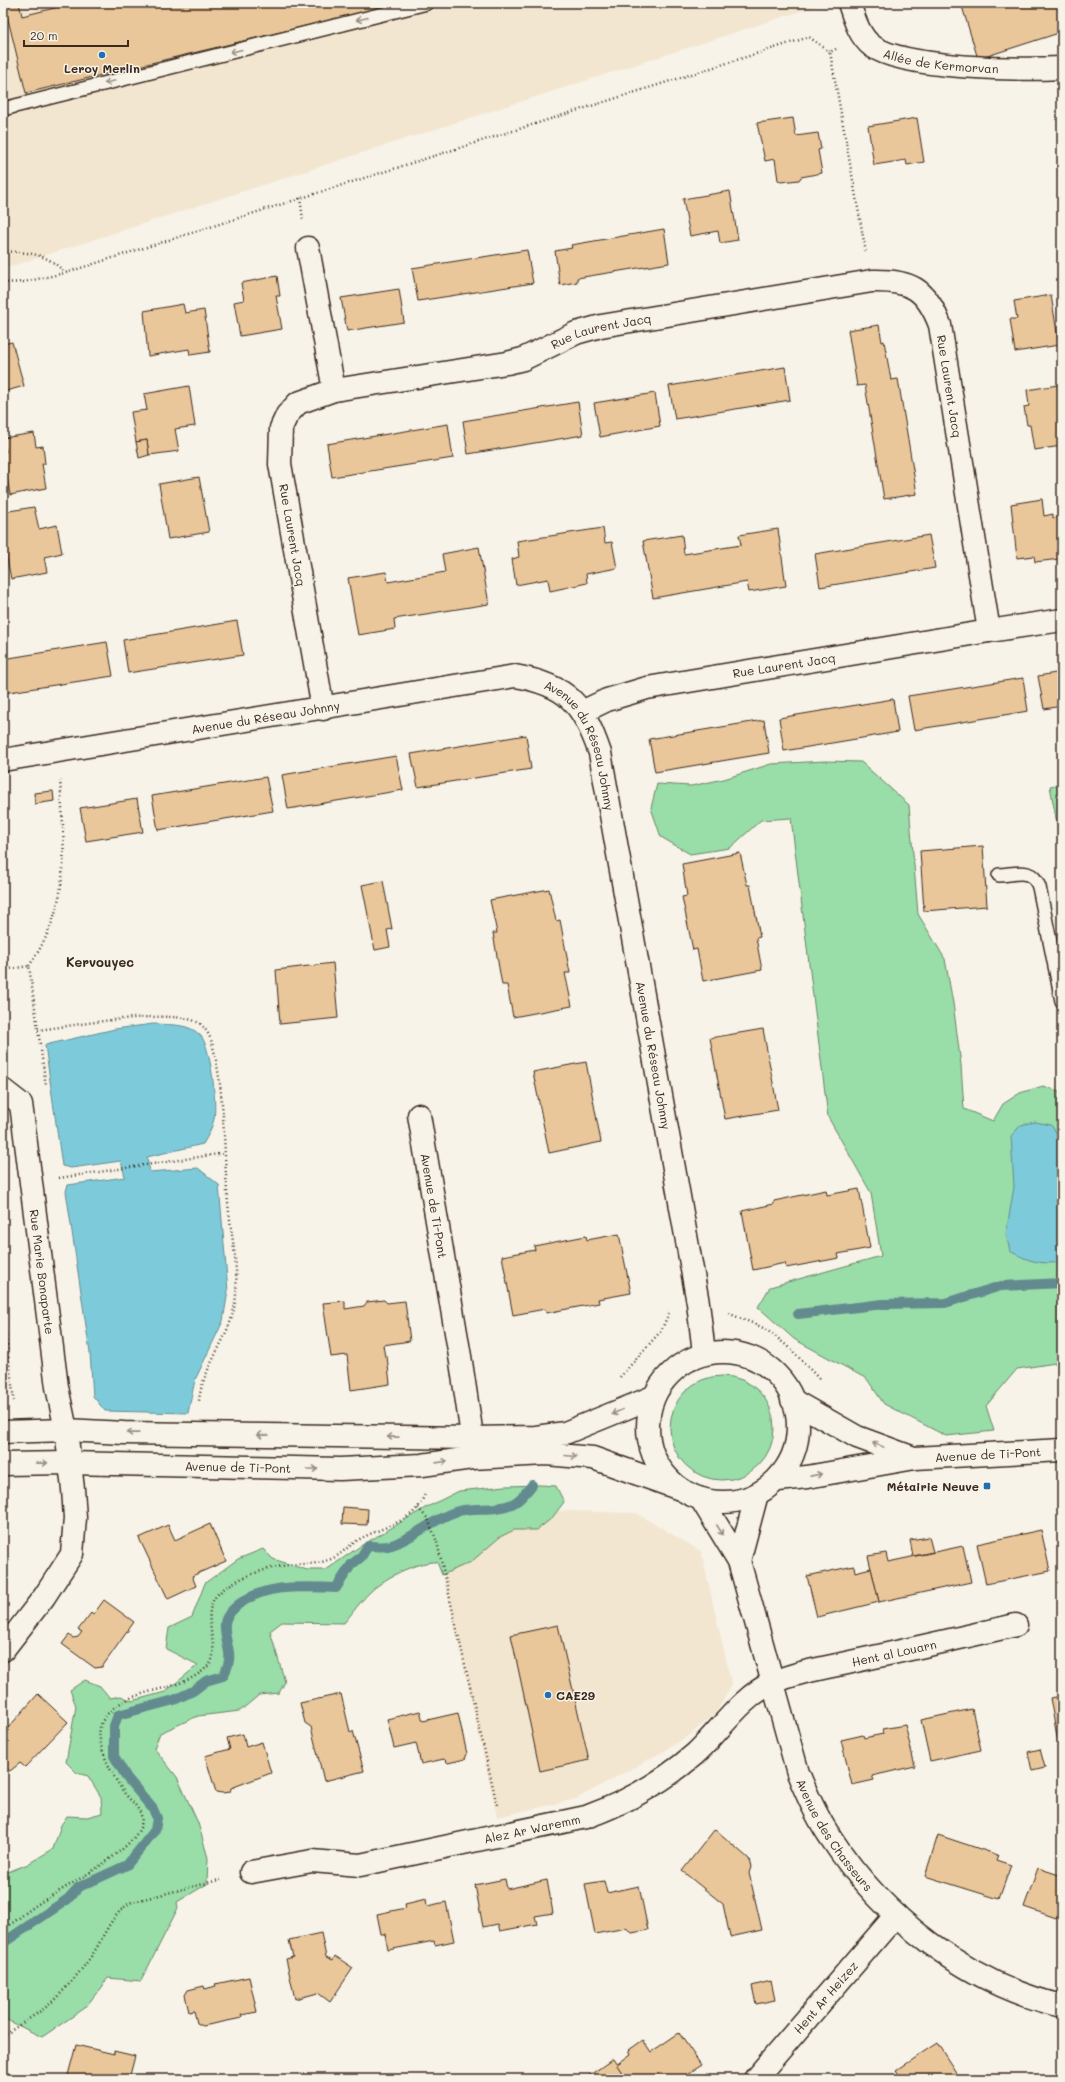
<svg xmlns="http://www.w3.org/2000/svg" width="1065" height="2082" font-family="Mali,sans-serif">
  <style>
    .built { fill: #f3e6d1 }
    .green { fill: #99dda9; stroke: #6a8464 }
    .water { fill: #7dcbda; stroke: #638b8f }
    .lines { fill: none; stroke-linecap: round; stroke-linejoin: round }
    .stream { stroke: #638b8f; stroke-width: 10 }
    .building { fill: #eac79b; stroke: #3b2a1e }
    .service-casing { stroke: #3b2a1e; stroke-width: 16 }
    .minor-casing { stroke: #3b2a1e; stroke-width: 25 }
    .tertiary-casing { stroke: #3b2a1e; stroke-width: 25 }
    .path { stroke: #3b2a1e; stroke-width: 2.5; stroke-dasharray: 1 3; stroke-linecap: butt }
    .service { stroke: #f7f3e8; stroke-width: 13 }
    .minor { stroke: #f7f3e8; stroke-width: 22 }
    .tertiary { stroke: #f7f3e8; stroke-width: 22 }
    .oneway { stroke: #998e83 }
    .poi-dot { fill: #1f6fb2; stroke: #f7f3e8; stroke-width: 1.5 }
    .labels { text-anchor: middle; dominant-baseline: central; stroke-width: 3; stroke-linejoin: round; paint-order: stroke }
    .street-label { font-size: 12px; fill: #3b2a1e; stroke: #f7f3e8 }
    .poi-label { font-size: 12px; font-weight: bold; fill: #3b2a1e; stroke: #f7f3e8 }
    .neighbourhood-label { font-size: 13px; font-weight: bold; fill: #3b2a1e; stroke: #f7f3e8 }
  </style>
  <rect width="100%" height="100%" fill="#f7f3e8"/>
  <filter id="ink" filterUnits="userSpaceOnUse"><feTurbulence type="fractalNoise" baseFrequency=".025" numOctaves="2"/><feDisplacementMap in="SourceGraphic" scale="8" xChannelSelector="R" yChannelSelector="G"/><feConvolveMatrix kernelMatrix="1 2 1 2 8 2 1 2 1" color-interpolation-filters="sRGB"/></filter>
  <g filter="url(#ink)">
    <!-- built -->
    <g class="built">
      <polygon points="3,3 826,3 3,269"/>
      <polygon points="534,1510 636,1513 701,1551 732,1685 716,1713 691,1734 666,1750 576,1799 497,1817 437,1544"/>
    </g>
    <!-- green -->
    <g class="green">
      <polygon points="825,761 861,762 909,805 918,914 945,959 953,1003 961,1065 964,1109 993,1121 1003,1104 1020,1093 1043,1086 1062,1092 1062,1362 1017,1369 986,1406 994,1431 946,1436 884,1404 867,1379 794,1339 758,1307 770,1287 881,1256 871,1193 828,1117 791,818 761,820 730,848 690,854 661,837 651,808 657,784 691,786 724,779 771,764"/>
      <polygon points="1062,784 1062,851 1050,786"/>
      <circle cx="722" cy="1428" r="52"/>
      <path d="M 541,1485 L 556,1486 L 564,1502 L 552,1518 L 537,1530 L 514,1530 L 500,1537 L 471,1562 L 442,1575 L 437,1562 C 420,1561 393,1574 380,1584 C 366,1593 355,1610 344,1623 L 282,1622 L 270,1631 L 285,1682 L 279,1693 L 259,1695 L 240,1711 L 198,1716 L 160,1733 L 154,1748 L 177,1777 L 198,1823 L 208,1858 L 207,1884 L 177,1902 L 178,1908 L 141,1981 L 108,1978 L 85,2008 L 42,2037 L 3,2018 L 3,1874 L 28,1864 L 53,1849 L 61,1825 L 67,1816 L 87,1817 L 102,1813 L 101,1797 L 88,1776 L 77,1773 L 66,1762 L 76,1706 L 70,1690 L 85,1680 L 100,1686 L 110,1698 L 121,1696 L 132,1701 L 165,1692 L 198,1665 L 166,1649 L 169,1628 L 192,1617 L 205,1583 L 238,1559 L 263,1549 L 273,1559 L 307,1570 L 326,1570 L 359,1547 L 425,1508 L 459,1491 L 505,1486 Z"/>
    </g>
    <!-- water -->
    <g class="water">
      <path d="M 153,1024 C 169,1025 188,1023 200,1035 C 211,1045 217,1104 214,1119 C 212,1128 208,1136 203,1144 L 147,1157 L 150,1172 L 198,1168 L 219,1185 L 228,1291 L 223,1321 L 195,1380 L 188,1413 L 105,1411 L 93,1396 L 90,1353 L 66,1191 L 68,1185 L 125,1177 L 121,1161 L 71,1168 L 62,1166 L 45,1045 L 115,1029 Z"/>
      <path d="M 1035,1122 L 1051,1125 L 1060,1138 L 1062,1144 L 1062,1262 C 1041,1265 1028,1261 1010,1251 L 1006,1234 L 1014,1187 L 1011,1136 L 1021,1125 Z"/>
    </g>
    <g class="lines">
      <!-- stream -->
      <g class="stream">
        <polyline points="798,1314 883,1304 945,1303 1001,1286 1062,1283"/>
        <path d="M 3,1943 L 68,1899 L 79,1887 L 127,1865 L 155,1830 L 157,1818 L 153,1809 L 127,1778 L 114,1756 L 114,1726 L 118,1715 L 174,1700 L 193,1691 L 206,1681 L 223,1676 C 237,1652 223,1646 225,1623 C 226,1615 233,1609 239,1604 C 268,1583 302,1587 336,1588 L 351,1565 L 361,1557 L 368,1546 C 375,1546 383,1547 389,1546 C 413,1539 431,1520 455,1512 C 474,1506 494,1512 512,1504 C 521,1500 526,1492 532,1485"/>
      </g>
    </g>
    <!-- building -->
    <g class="building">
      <polygon points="4,3 19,3 22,16 75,3 402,3 26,93"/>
      <polygon points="961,3 1062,3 1062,32 978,59"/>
      <polygon points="793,118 796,136 818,133 821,149 818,150 822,173 801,177 799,180 781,182 778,180 775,159 765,161 757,123"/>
      <polygon points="917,118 924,162 907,165 906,160 874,165 868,126"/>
      <polygon points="730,191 738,240 720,243 718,231 690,236 683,199"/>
      <polygon points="664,229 669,263 577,278 577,282 560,285 555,251 572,248 571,245"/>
      <polygon points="527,250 533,283 418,301 412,268"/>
      <polygon points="277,276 280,296 276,296 282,329 240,336 234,302 244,300 241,283"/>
      <polygon points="399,289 404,322 347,331 341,298"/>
      <polygon points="1051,295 1059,345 1015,352 1010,319 1017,319 1014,301"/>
      <polygon points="183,304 185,313 204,310 210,352 190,355 189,349 148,356 144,311"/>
      <polygon points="879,325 882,342 884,341 891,380 898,379 917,494 884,499 865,385 857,386 848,330"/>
      <polygon points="12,342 24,386 3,392 3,344"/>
      <polygon points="785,367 790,400 675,419 669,386"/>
      <polygon points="1058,385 1060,401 1062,401 1062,446 1034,450 1030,425 1027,425 1024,407 1029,406 1027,390"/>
      <polygon points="189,386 195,426 175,429 179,451 149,455 147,440 136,442 131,412 147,410 144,394"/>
      <polygon points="655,393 660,426 600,437 594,403"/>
      <polygon points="578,402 583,435 468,454 463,421"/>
      <polygon points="448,424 453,458 332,477 327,444"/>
      <polygon points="34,433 36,447 43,446 45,464 42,464 46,488 10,495 6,470 3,470 3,453 6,452 3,438"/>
      <polygon points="147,440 149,455 139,458 136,442"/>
      <polygon points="199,477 209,532 168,539 159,484"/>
      <polygon points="1042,499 1044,516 1053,514 1053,518 1062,517 1062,547 1058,547 1060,559 1035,562 1034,556 1017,558 1011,504"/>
      <polygon points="34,507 39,529 57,525 62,553 44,557 47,572 11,579 3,538 3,512"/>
      <polygon points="603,528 605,543 612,542 617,568 586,574 587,583 550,591 548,579 516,585 512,559 519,557 517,541"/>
      <polygon points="778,529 786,586 749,592 747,582 653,598 643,541 682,535 684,554 741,545 739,535"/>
      <polygon points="929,535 935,568 820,587 815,554"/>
      <polygon points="479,547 489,604 394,619 395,629 358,635 348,578 386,572 388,582 445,572 442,554"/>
      <polygon points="237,621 243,655 128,673 123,640"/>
      <polygon points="107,642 113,676 3,693 3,659"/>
      <polygon points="1062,672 1062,706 1044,709 1038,676"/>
      <polygon points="1023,678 1028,711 914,730 908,696"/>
      <polygon points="893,699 898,732 784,751 779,718"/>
      <polygon points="764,720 769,753 655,772 649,739"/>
      <polygon points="526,735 531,769 418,787 411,754"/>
      <polygon points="396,756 403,790 288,809 282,775"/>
      <polygon points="266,777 273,811 158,830 152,796"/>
      <polygon points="53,791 54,801 35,804 34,793"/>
      <polygon points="137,799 143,832 86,841 80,808"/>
      <polygon points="983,846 987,906 924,911 920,851"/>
      <polygon points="740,853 747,885 750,885 760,937 756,938 762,970 703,981 697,949 693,950 682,897 687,896 682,864"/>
      <polygon points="383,881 392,929 387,930 390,947 375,950 362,885"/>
      <polygon points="549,889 556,921 560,920 570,973 565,973 572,1006 513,1017 507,985 502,985 493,933 497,933 490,900"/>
      <polygon points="333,963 338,1018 280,1024 276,970"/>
      <polygon points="763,1029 778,1110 725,1119 710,1038"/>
      <polygon points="586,1062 601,1142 549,1153 533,1072"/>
      <polygon points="859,1189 870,1248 838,1254 839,1258 786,1268 785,1263 753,1270 742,1211 774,1204 774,1201 826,1190 827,1195"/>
      <polygon points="619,1234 631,1293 598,1299 599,1303 546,1313 545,1309 513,1315 502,1256 535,1250 534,1246 586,1236 587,1240"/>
      <polygon points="384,1300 387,1303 405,1301 410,1341 383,1345 385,1357 387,1356 390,1384 351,1390 347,1355 331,1357 323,1303 345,1301 345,1309 364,1306 367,1302"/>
      <polygon points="343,1507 368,1509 367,1525 342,1524"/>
      <polygon points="210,1524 226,1561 192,1576 196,1586 168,1599 139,1538 168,1525 175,1540"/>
      <polygon points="1041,1530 1050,1571 986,1584 977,1544"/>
      <polygon points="929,1537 933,1552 913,1556 910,1540"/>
      <polygon points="963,1546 971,1582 879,1602 868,1556 886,1553 888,1562"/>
      <polygon points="854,1566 855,1572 871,1568 879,1602 817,1617 807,1576"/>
      <polygon points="104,1600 134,1622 102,1667 95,1668 62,1644 69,1635 73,1638 78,1637 82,1632 78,1630 91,1613 93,1615"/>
      <polygon points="558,1625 589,1760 540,1771 511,1635"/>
      <polygon points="38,1694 68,1722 25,1767 20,1763 10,1771 3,1765 3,1724 8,1728"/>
      <polygon points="341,1694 350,1732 353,1731 364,1771 324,1781 311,1727 305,1723 300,1703"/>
      <polygon points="1062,1696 1062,1741 1058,1742 1050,1698"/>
      <polygon points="972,1709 981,1750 930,1761 921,1720"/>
      <polygon points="420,1711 423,1721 458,1713 467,1754 465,1759 448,1763 444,1759 421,1764 416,1743 394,1748 387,1719"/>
      <polygon points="905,1725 915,1766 872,1776 874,1780 852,1785 841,1740 863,1735 864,1738 883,1734 882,1729"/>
      <polygon points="243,1734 246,1747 262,1742 271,1773 231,1788 230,1792 222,1793 216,1792 205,1756 230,1749 227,1738"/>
      <polygon points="1040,1749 1045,1768 1032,1771 1028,1752"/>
      <polygon points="715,1829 749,1859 751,1867 749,1873 762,1930 730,1937 723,1904 682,1871"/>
      <polygon points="938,1835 998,1855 996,1860 1011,1865 999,1899 925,1876"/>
      <polygon points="1038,1868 1062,1876 1062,1920 1024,1907"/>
      <polygon points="505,1879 507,1889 547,1880 553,1913 535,1916 537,1924 500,1931 498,1924 483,1927 475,1885"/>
      <polygon points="604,1881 607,1893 639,1886 648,1930 632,1933 626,1928 595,1934 585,1884"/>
      <polygon points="426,1899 427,1906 446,1902 454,1941 435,1945 434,1941 388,1950 385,1934 381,1934 377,1914 406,1908 405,1904"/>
      <polygon points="321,1933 326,1957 333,1960 335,1956 353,1968 330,2002 318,1993 295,1999 286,1959 293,1957 289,1940"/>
      <polygon points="249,1977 257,2012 241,2015 242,2018 203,2026 197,2023 194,2011 189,2012 185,1995 188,1990 204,1986 205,1989 216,1986 215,1984"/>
      <polygon points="771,1981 775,2000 756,2004 752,1986"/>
      <polygon points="679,2033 701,2065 679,2079 626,2079 616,2065 631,2054 629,2050 643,2040 651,2052"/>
      <polygon points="937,2043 959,2077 956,2079 902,2079 896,2070"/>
      <polygon points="76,2045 114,2054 114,2051 135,2056 129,2079 67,2079"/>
      <polygon points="613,2059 626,2079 584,2079"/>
    </g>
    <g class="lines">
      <defs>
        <g id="service">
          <polyline points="3,109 427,3"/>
          <path d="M 999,875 C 1017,874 1032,867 1039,887 L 1062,1001"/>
        </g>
        <g id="minor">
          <path id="s1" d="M 849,3 C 854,18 859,36 872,46 C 904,69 1020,70 1062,68"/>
          <polyline points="308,248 334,390"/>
          <polyline points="989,631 1062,620"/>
          <path id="s2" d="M 323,709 L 280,464 L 281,428 L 287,415 L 298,403 L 334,390 L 507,363 L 523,359 L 576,333 L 601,326 L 872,281 C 910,280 926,288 940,325 L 989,631 L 647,688 L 607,700 L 582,712"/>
          <path id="s3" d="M 3,760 L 515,676 C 568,685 583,704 600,753 L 698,1303 L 704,1353"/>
          <path id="s4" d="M 3,1090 L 21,1104 L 57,1387 L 66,1430 L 73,1489 L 75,1518 L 72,1554 L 44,1597 L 3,1650"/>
          <path id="s5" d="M 419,1115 L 461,1362 L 471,1429 L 472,1458"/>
          <path id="s6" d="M 701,1499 L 739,1561 L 798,1773 C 807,1795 817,1818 831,1838 C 883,1918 968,1984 1062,2006"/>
          <polyline points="739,1561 757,1494"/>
          <path id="s7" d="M 251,1872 L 312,1861 L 360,1865 L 586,1817 C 625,1803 663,1782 695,1754 C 720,1731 741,1697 772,1683 C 799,1671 831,1667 860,1660 C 912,1649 964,1637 1016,1625"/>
          <path id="s8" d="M 755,2079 L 896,1915"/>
        </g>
        <g id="tertiary">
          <circle cx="723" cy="1427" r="75"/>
          <polyline points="792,1400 857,1437 914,1458"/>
          <polyline points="3,1432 66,1430 124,1433 471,1438 536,1437 565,1433 653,1397"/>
          <path id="s9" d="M 3,1464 L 68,1463 L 340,1469 L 422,1465 L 472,1458 L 546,1454 L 593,1458 L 680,1489"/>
          <path id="s10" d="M 778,1480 L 807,1477 L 915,1458 L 1062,1450"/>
        </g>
      </defs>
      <!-- service casing -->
      <use href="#service" class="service-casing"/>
      <!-- minor casing -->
      <use href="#minor" class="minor-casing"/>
      <!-- tertiary casing -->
      <use href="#tertiary" class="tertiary-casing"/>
      <!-- path -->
      <g class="path">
        <polyline points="836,49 830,52 866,253"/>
        <polyline points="300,198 303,219"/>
        <path d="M 3,251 C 29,253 46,252 65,273"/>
        <polyline points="3,283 24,282 65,273 809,37 830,52"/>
        <path d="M 29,966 C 71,906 65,849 60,780"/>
        <polyline points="3,970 29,966 46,1086"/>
        <path d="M 38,1030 C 71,1026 170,1008 197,1022 C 204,1025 210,1036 212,1043 C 226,1095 223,1150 228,1203 C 231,1235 241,1277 234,1308 C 228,1341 199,1373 199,1404"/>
        <polyline points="59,1178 225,1153"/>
        <polyline points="3,1313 14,1401"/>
        <path d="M 729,1313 C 740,1319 752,1322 763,1328 C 786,1342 802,1361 820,1380"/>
        <polyline points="620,1377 661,1331 669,1313"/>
        <polyline points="418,1508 428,1519 437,1542 497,1805"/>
        <path d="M 3,1930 C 14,1922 24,1914 35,1906 C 60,1889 133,1853 141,1825 C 145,1809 130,1802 123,1791 C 113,1776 91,1738 103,1720 C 126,1684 179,1696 208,1666 C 224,1650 197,1615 218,1594 C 234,1578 266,1568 288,1565 C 299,1563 311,1565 321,1562 C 339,1558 341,1552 355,1542 C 372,1530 406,1524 418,1507 C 421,1504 423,1498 425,1494"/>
        <path d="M 3,2037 C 18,2024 43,2012 55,1999 C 69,1985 83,1969 94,1952 C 106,1933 112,1913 132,1902 L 223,1879"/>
      </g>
      <!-- service -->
      <use href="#service" class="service"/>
      <!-- minor -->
      <use href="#minor" class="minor"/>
      <!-- tertiary -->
      <use href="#tertiary" class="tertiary"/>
    </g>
    <!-- one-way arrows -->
    <defs><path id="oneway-shaft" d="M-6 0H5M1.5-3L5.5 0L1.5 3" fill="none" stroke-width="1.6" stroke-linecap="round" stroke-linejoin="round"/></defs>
    <g class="oneway">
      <use href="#oneway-shaft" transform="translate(362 19) rotate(166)"/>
      <use href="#oneway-shaft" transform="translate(236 51) rotate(166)"/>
      <use href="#oneway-shaft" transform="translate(110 82) rotate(166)"/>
      <use href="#oneway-shaft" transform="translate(617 1412) rotate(156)"/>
      <use href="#oneway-shaft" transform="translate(133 1433) rotate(-179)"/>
      <use href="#oneway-shaft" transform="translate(263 1435) rotate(-179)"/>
      <use href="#oneway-shaft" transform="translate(393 1437) rotate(-179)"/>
      <use href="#oneway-shaft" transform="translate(878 1445) rotate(-160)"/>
      <use href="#oneway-shaft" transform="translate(571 1456) rotate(5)"/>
      <use href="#oneway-shaft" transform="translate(442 1462) rotate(-8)"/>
      <use href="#oneway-shaft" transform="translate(42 1463) rotate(-1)"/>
      <use href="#oneway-shaft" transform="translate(312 1469)"/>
      <use href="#oneway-shaft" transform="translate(816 1475) rotate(-11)"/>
      <use href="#oneway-shaft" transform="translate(720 1530) rotate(57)"/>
    </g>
  </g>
  <!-- markers -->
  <g class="poi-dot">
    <circle cx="102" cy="55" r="4"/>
    <rect x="983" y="1482" width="8" height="8" rx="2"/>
    <circle cx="548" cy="1695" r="4"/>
  </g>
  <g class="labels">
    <!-- street labels -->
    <g class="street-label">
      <text stroke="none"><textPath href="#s1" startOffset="121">Allée de Kermorvan</textPath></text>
      <text stroke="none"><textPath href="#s2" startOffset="629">Rue Laurent Jacq</textPath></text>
      <text stroke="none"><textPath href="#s2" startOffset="1056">Rue Laurent Jacq</textPath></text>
      <text transform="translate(293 535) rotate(80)">Rue Laurent Jacq</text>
      <text transform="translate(784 665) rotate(-9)">Rue Laurent Jacq</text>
      <text stroke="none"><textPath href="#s3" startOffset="266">Avenue du Réseau Johnny</textPath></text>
      <text stroke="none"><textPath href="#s3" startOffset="625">Avenue du Réseau Johnny</textPath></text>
      <text stroke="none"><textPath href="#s3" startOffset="949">Avenue du Réseau Johnny</textPath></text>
      <text stroke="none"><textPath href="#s5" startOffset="92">Avenue de Ti-Pont</textPath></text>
      <text stroke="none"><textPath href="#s4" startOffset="192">Rue Marie Bonaparte</textPath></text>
      <text stroke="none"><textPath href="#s10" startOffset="212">Avenue de Ti-Pont</textPath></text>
      <text stroke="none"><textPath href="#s9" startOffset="235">Avenue de Ti-Pont</textPath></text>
      <text stroke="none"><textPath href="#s7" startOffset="699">Hent al Louarn</textPath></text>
      <text stroke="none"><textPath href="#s7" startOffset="286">Alez Ar Waremm</textPath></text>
      <text stroke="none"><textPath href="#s6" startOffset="365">Avenue des Chasseurs</textPath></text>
      <text stroke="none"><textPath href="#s8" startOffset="108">Hent Ar Heizez</textPath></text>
    </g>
    <!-- poi labels -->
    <g class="poi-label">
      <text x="102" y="68">Leroy Merlin</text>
      <text x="979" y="1486" text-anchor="end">Métairie Neuve</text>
      <text x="556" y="1695" text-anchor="start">CAE29</text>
    </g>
    <!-- neighbourhood labels -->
    <g class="neighbourhood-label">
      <text x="100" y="961">Kervouyec</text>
    </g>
  </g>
  <!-- margin -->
  <rect width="1065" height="2082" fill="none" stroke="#f7f3e8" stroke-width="16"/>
  <rect x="8" y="8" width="1049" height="2066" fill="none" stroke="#3b2a1e" stroke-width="1.5" filter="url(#ink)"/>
  <!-- scale -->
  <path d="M24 40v6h104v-6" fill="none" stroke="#3b2a1e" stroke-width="2"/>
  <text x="30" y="40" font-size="12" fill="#3b2a1e" stroke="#f7f3e8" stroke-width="3" paint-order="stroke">20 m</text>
</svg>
